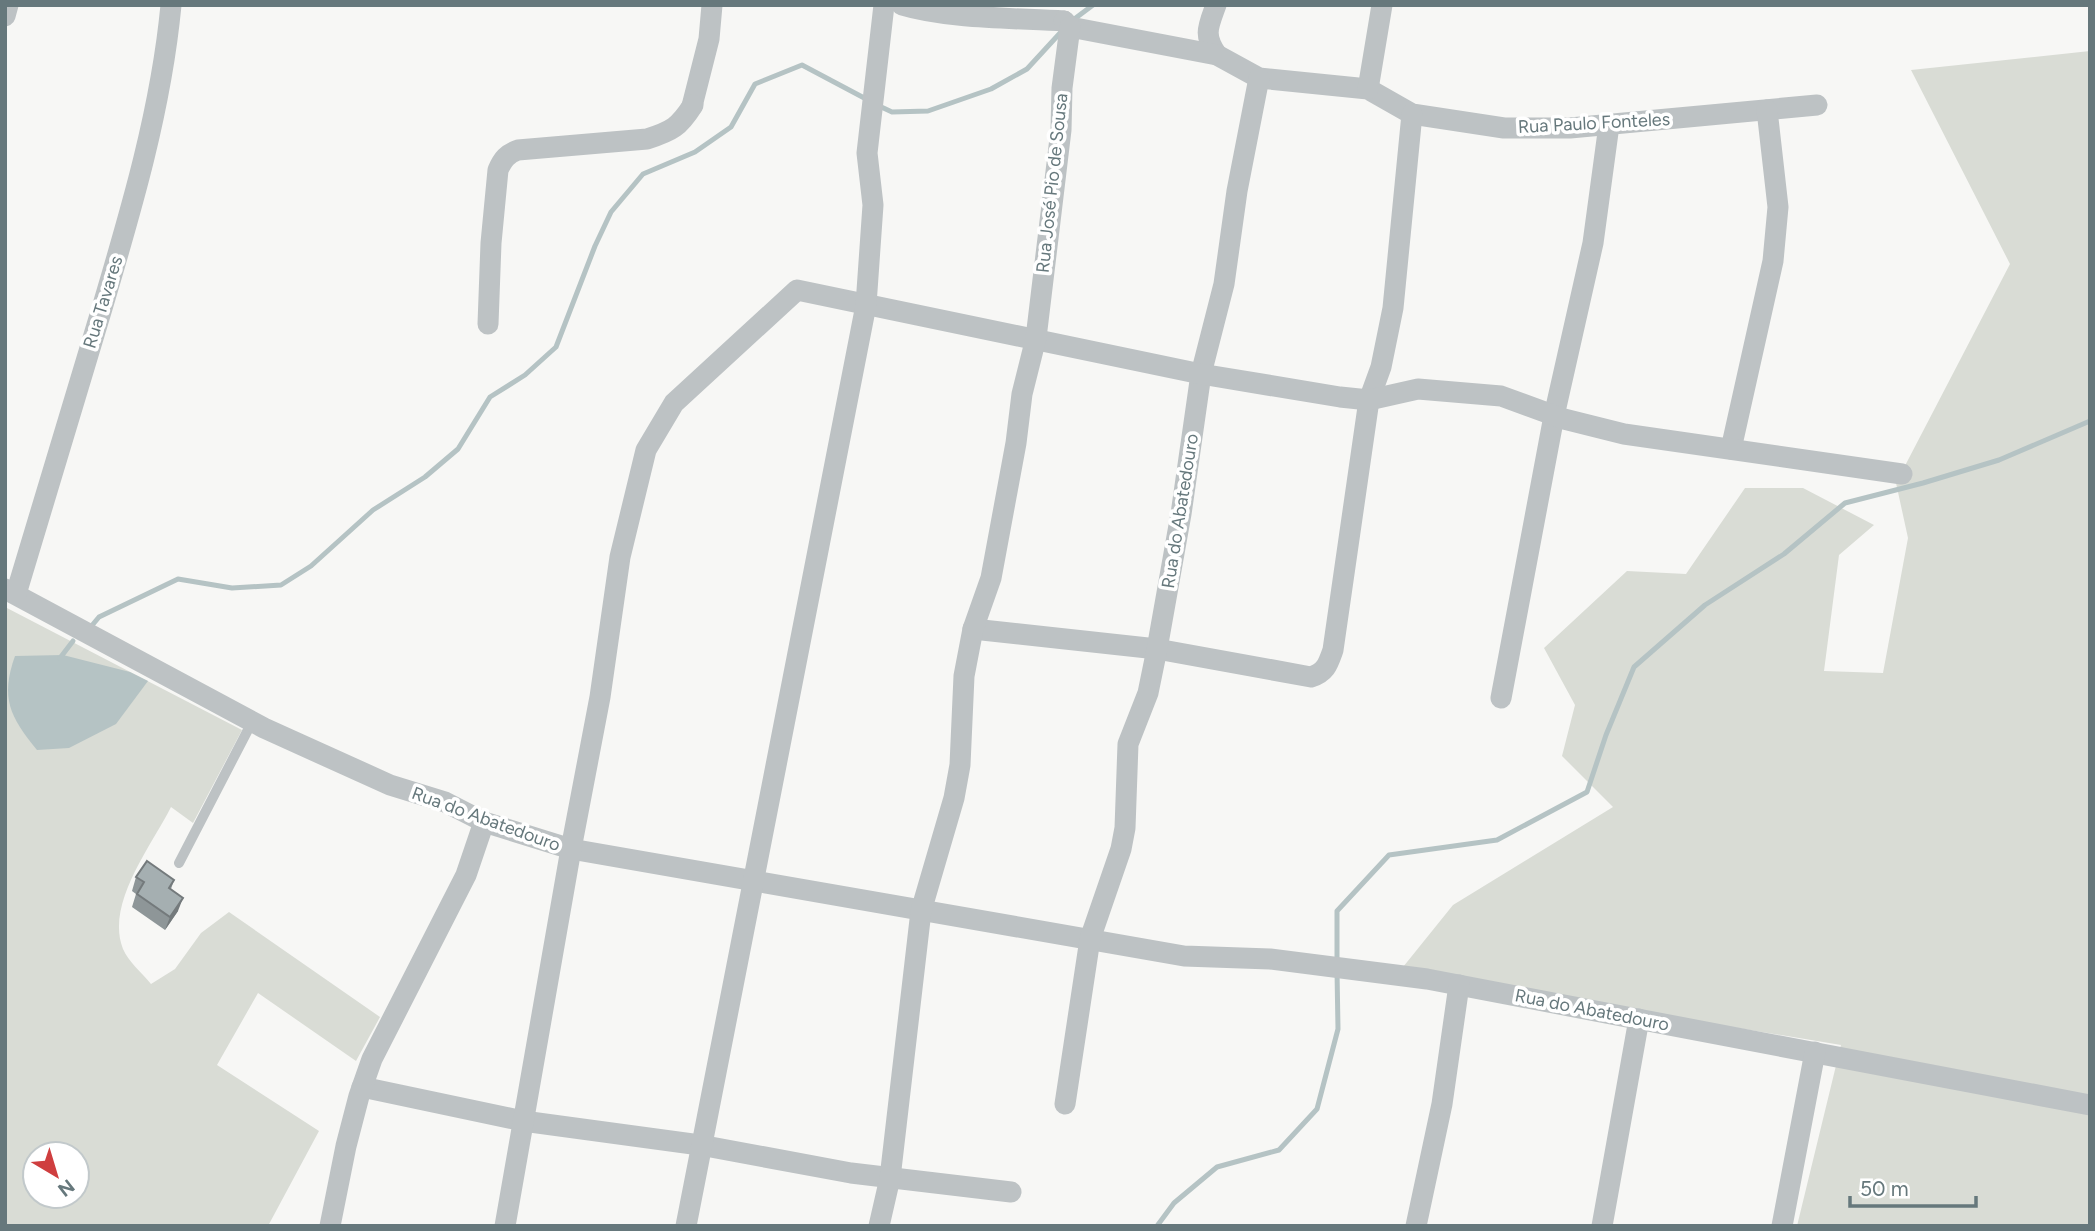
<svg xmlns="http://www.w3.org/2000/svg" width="2095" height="1231" font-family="Figtree,sans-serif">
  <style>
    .green { fill: #d9dcd5; fill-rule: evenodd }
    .water { fill: #b5c3c4 }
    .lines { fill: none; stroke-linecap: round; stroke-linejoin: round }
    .stream { stroke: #b5c3c4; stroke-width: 5 }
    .service { stroke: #bdc2c4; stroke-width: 10 }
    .minor { stroke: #bdc2c4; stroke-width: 21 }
    .wall { fill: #8e9698 }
    .shaded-wall { fill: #747a7c }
    .building { fill: #a5afb1; stroke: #747a7c; stroke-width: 2 }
    .labels { text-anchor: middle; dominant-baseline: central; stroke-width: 7; stroke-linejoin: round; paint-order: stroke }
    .street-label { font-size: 18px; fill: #66787c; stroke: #fff }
  </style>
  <rect width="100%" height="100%" fill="#f7f7f5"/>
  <!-- green -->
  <g class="green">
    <polygon points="2090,51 2090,1226 1797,1226 1841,1045 1399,972 1453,905 1613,807 1562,756 1575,705 1544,648 1627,571 1686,574 1745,488 1803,488 1874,525 1839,555 1824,671 1883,673 1908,538 1896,483 2010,264 1911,70"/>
    <path d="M 5,607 L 242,730 L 193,823 L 171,807 C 152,845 105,904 123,949 C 128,961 142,973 151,984 L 175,969 L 201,933 L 229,912 L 380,1017 L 356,1061 L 258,993 L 217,1065 L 319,1131 L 268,1226 L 5,1226 ZM 35,1154 L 77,1154 L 77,1196 L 35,1196 Z"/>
  </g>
  <!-- water -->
  <path class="water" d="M 63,655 L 130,672 L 148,681 L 116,724 L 69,748 L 37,750 C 10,717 0,698 15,656 Z"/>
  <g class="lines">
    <!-- stream -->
    <g class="stream">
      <polyline points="1073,20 1093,5"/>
      <polyline points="877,105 892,112 928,111 991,89 1027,69 1061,32"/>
      <polyline points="89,629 99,617 178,579 232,588 281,585 311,566 373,510 425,477 458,449 490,397 525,375 556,347 595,246 611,212 643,174 695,152 731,127 755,84 802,65 868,100"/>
      <polyline points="60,658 73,641"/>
      <polyline points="1337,961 1337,911 1389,855 1497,840 1587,792 1606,735 1634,667 1705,605 1784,554 1845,503 1923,483 1999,460 2090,421"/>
      <polyline points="1157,1226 1174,1203 1217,1167 1279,1150 1317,1109 1338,1029 1337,971"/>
    </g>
    <!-- service -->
    <polyline class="service" points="179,863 252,722"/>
    <!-- minor -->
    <g class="minor">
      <path d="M 902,5 C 948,19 1016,18 1064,21"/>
      <path d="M 1216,5 C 1208,27 1203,35 1217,55"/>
      <polyline points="5,16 8,5"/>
      <polyline points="1064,21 1070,27 1217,55 1259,78 1368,89 1412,114 1504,128 1570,128 1817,105"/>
      <polyline points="1368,89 1382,5"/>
      <polyline points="692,106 709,39 712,5"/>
      <path d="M 488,324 L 491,243 L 498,170 C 503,159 507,154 518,150 L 647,139 C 672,131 679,127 693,105"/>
      <polyline points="1731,449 1773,261 1778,207 1767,110"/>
      <polyline points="5,589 264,728 390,785 445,802 484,822 571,849 1184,956 1270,959 1427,979 2090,1105"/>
      <path d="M 16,594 C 44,501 72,408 100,315 C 130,214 161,111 171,5"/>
      <path d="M 973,629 L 1157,649 L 1311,677 C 1326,672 1328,664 1333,650 L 1369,400 L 1381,367 L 1393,308 L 1412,114"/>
      <polyline points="1501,698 1554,416 1593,243 1609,125"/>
      <polyline points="362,1087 523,1121 700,1145 851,1173 1011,1192"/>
      <polyline points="1065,1104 1090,939 1121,849 1125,828 1128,744 1148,693 1157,649 1181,514 1201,374 1224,284 1237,191 1259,78"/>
      <polyline points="330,1226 346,1146 359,1096 372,1059 466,875 484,822"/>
      <polyline points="505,1226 571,849 600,697 620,557 646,450 674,403 797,290 1201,374 1340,397 1369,400 1418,389 1501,396 1564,419 1624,434 1902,474"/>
      <polyline points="686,1226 866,305 873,205 867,153 884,5"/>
      <polyline points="879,1226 890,1178 921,911 954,798 960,765 964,676 973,629 991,578 1016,443 1022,394 1036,338 1061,130 1062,88 1070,27"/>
      <polyline points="1416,1226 1442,1104 1459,985"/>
      <polyline points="1602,1226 1639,1019"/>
      <polyline points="1782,1226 1815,1052"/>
    </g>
  </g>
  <!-- wall -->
  <polygon class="wall" points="136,877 174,880 171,889 178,911 165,930 132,907 136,894 132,891"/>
  <!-- shaded-wall -->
  <polygon class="shaded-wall" points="183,898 178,911 165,930 170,917"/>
  <!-- building -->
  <polygon class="building" points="147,861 174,880 169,888 183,898 170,917 137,894 144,882 136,877"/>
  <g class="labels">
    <!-- street labels -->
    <g class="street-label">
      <text transform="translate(1594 123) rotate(-3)">Rua Paulo Fonteles</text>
      <text transform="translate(1052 183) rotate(-84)">Rua José Pio de Sousa</text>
      <text transform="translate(103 302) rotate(-73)">Rua Tavares</text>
      <text transform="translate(1180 511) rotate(-81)">Rua do Abatedouro</text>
      <text transform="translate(486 819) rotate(20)">Rua do Abatedouro</text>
      <text transform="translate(1592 1010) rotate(11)">Rua do Abatedouro</text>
    </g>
  </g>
  <!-- border -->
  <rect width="2095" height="1231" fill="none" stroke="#66787c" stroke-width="14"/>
  <!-- north arrow -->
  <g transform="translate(56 1175) rotate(142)"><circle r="33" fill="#ffffff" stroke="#c2c9cb" stroke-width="2"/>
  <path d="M0-5L12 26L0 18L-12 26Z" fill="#cf3e3f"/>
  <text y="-10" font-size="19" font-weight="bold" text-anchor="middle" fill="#66787c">N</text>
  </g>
  <!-- scale -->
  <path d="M1850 1196v10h126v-10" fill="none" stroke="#66787c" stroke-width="3.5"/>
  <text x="1860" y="1196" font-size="21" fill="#66787c" stroke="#ffffff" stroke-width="5" paint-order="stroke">50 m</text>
</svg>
